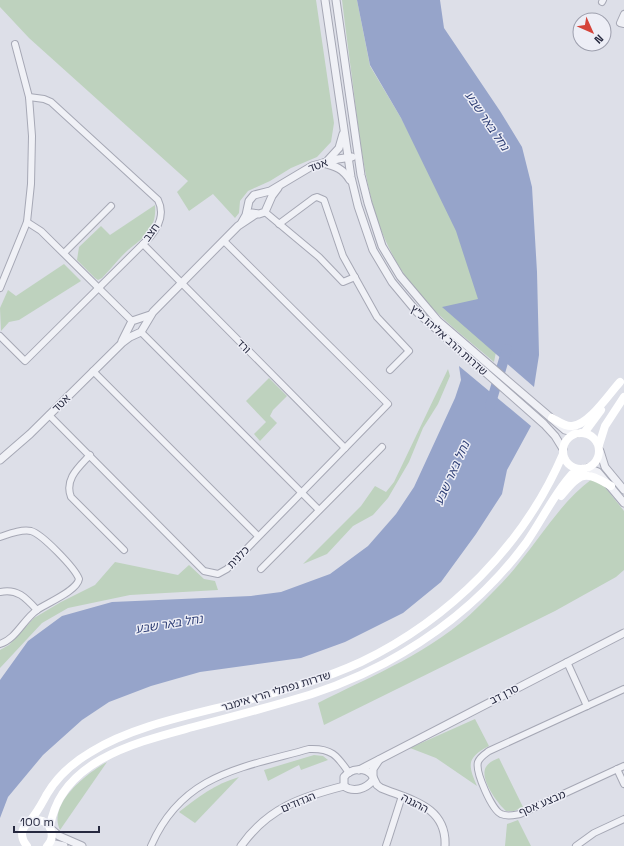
<svg xmlns="http://www.w3.org/2000/svg" width="624" height="846" font-family="'Space Grotesk','Noto Sans Hebrew',sans-serif">
  <style>
    .green { fill: #bed2be }
    .water { fill: #96a4ca }
    .lines { fill: none; stroke-linecap: round; stroke-linejoin: round }
    .river { stroke: #96a4ca; stroke-width: 10 }
    .minor-casing { stroke: #a6a8b5; stroke-width: 8 }
    .tertiary-casing { stroke: #a6a8b5; stroke-width: 9 }
    .minor { stroke: #f0f1f6; stroke-width: 6 }
    .tertiary { stroke: #f0f1f6; stroke-width: 7 }
    .secondary { stroke: #fff; stroke-width: 8 }
    .labels { text-anchor: middle; dominant-baseline: central; stroke-width: 3; stroke-linejoin: round; paint-order: stroke }
    .street-label { font-size: 11px; fill: #26293f; stroke: #edeef6 }
    .water-label { font-size: 12px; font-style: italic; fill: #2e3e75; stroke: #edeef6 }
  </style>
  <rect width="100%" height="100%" fill="#dddfe8"/>
  <!-- green -->
  <g class="green">
    <polygon points="0,0 316,0 334,123 331,142 317,157 291,168 270,181 248,191 240,201 239,213 235,218 213,194 189,211 177,192 188,181 29,38 0,7"/>
    <path d="M 342,0 L 357,0 L 370,66 L 401,118 L 503,317 L 494,362 C 466,338 435,315 412,285 C 370,231 364,168 355,102 C 351,68 346,34 342,0 Z"/>
    <path d="M 155,205 C 157,228 145,237 128,250 C 119,258 111,269 102,278 L 98,280 L 95,278 L 77,260 L 79,247 L 101,226 L 110,235 Z"/>
    <polygon points="64,264 81,281 19,320 9,322 1,331 0,308 8,290 16,296"/>
    <polygon points="448,369 450,376 438,404 423,428 409,462 388,498 373,515 353,526 327,554 303,564 361,506 375,486 386,492 394,482"/>
    <polygon points="269,378 287,396 273,410 270,416 277,423 260,441 254,434 266,422 246,401"/>
    <path d="M 592,479 L 605,487 L 624,511 L 624,570 L 616,577 L 555,611 L 324,725 L 318,703 C 373,675 433,652 478,607 C 492,593 507,579 519,563 C 543,534 562,501 592,479 Z"/>
    <polygon points="115,562 178,575 189,565 204,579 215,581 218,590 130,595 68,608 42,623 0,668 0,650 9,645 34,618 61,602 95,585"/>
    <path d="M 475,719 L 489,746 C 466,758 468,765 477,786 L 436,758 L 410,748 Z"/>
    <polygon points="314,755 323,756 328,760 301,770 299,765 268,781 264,770"/>
    <path d="M 499,758 L 523,807 L 514,811 L 506,811 C 497,803 479,778 486,767 C 489,762 494,760 499,758 Z"/>
    <path d="M 107,762 L 60,830 C 47,804 87,773 107,762 Z"/>
    <path d="M 239,777 L 195,823 L 179,812 C 198,797 215,784 239,777 Z"/>
    <polygon points="518,820 531,846 505,846 507,824"/>
  </g>
  <!-- water -->
  <g class="water">
    <polygon points="357,0 440,0 444,28 500,111 522,147 532,187 537,272 539,355 534,387 442,307 478,299 456,231 401,118 370,65"/>
    <polygon points="459,366 531,426 507,470 502,494 476,534 441,582 403,613 345,642 301,658 200,672 151,686 109,702 82,720 43,755 8,797 0,818 0,680 28,641 62,616 112,602 251,596 281,592 330,574 368,546 396,514 414,487 455,398 461,380"/>
  </g>
  <g class="lines">
    <!-- river -->
    <polyline class="river" points="490,406 507,349"/>
    <defs>
      <g id="minor">
        <polyline points="602,2 603,0"/>
        <polyline points="624,14 620,23 624,24"/>
        <polyline points="265,212 319,257 343,282 355,277"/>
        <polyline points="27,222 41,231 132,321"/>
        <polyline points="279,224 314,198 317,197 324,200 343,256 377,317 409,351 390,370"/>
        <polyline points="143,244 345,448"/>
        <polyline points="64,253 111,206"/>
        <polyline points="0,288 27,222 31,184 32,136 29,97 15,44"/>
        <polyline points="141,332 319,510"/>
        <path d="M 0,336 L 25,361 L 150,237 C 159,226 165,214 158,200 L 51,102 L 44,99 L 29,97"/>
        <polyline points="93,371 258,536"/>
        <polyline points="49,415 204,571 218,574 227,569 388,404 224,241"/>
        <path d="M 90,455 C 79,467 64,479 71,497 L 124,550"/>
        <path d="M 0,537 C 9,534 21,529 31,531 C 42,534 75,568 79,579 C 77,591 47,603 37,610 C 23,620 16,639 0,644"/>
        <polyline points="261,569 382,447"/>
        <path d="M 0,592 C 17,588 26,598 37,610"/>
        <polyline points="567,662 587,706"/>
        <path d="M 624,689 L 489,751 C 485,754 480,757 478,762 C 475,772 492,810 501,814 C 507,817 514,815 520,814 L 624,766"/>
        <polyline points="617,769 624,784"/>
        <path d="M 151,846 C 182,774 241,768 309,749 C 331,748 337,755 349,773"/>
        <polyline points="386,846 402,796"/>
        <polyline points="576,846 594,833 624,819"/>
      </g>
      <g id="tertiary">
        <polyline points="325,0 351,177 358,206 373,250 392,282 417,312 544,424 555,436 563,449"/>
        <polyline points="336,0 361,175 368,203 382,246 400,276 438,321 565,430 577,433"/>
        <polyline points="328,160 339,148 343,134"/>
        <path d="M 323,163 C 336,166 343,169 350,180"/>
        <polyline points="252,213 259,214 265,212 272,196 278,188"/>
        <polyline points="242,222 246,215 249,201 254,195 270,191 312,166 338,159 352,157"/>
        <polyline points="122,341 132,321 150,315"/>
        <polyline points="600,451 605,467 624,490"/>
        <polyline points="0,460 30,434 122,343 130,337 141,332 153,312 238,226 256,214"/>
        <polyline points="588,468 598,472 624,503"/>
        <polyline points="359,770 624,633"/>
        <path d="M 373,777 L 377,785 L 381,788 C 410,800 447,806 445,846"/>
        <path d="M 344,786 C 353,793 366,789 373,780 L 373,769 L 379,760"/>
        <path d="M 344,786 L 344,777 C 351,768 365,767 372,775"/>
        <polyline points="51,829 59,836 82,846"/>
        <polyline points="48,846 55,844 64,846"/>
        <path d="M 241,846 C 268,808 301,797 344,786"/>
      </g>
    </defs>
    <!-- minor casing -->
    <use href="#minor" class="minor-casing"/>
    <!-- tertiary casing -->
    <use href="#tertiary" class="tertiary-casing"/>
    <!-- minor -->
    <use href="#minor" class="minor"/>
    <!-- tertiary -->
    <use href="#tertiary" class="tertiary"/>
    <!-- secondary -->
    <g class="secondary">
      <path d="M 552,418 C 558,421 565,427 572,426 C 589,425 609,394 620,382"/>
      <circle cx="581" cy="451" r="18"/>
      <polyline points="584,433 601,410"/>
      <polyline points="599,445 605,426 624,397"/>
      <path d="M 561,496 C 581,472 584,470 611,486"/>
      <path d="M 29,822 C 37,813 41,805 47,794 C 57,777 74,762 91,752 C 134,725 196,714 245,701 C 285,690 324,679 361,662 C 450,619 524,545 563,454"/>
      <path d="M 50,827 C 60,760 138,742 193,727 C 224,719 254,711 285,702 C 319,693 353,680 385,663 C 439,634 489,593 526,543 C 540,523 551,500 567,480 L 572,474 L 582,469"/>
      <path d="M 27,846 C 9,824 46,809 51,831 C 53,837 51,842 47,846"/>
    </g>
  </g>
  <g class="labels">
    <!-- street labels -->
    <g class="street-label">
      <text transform="translate(318 165) rotate(-20)">אטד</text>
      <text transform="translate(151 232) rotate(-54)">חצב</text>
      <text transform="translate(449 340) rotate(42)">שדרות הרב אליהו כ"ץ</text>
      <text transform="translate(244 346) rotate(45)">ורד</text>
      <text transform="translate(61 403) rotate(-45)">אטד</text>
      <text transform="translate(238 557) rotate(-46)">כלנית</text>
      <text transform="translate(276 691) rotate(-17)">שדרות נפתלי הרץ אימבר</text>
      <text transform="translate(504 694) rotate(-27)">סרן דב</text>
      <text transform="translate(298 802) rotate(-23)">הגדודים</text>
      <text transform="translate(415 803) rotate(28)">ההגנה</text>
      <text transform="translate(542 803) rotate(-23)">מבצע אסף</text>
    </g>
    <!-- water labels -->
    <g class="water-label">
      <text transform="translate(487 121) rotate(56)">נחל באר שבע</text>
      <text transform="translate(452 473) rotate(-66)">נחל באר שבע</text>
      <text transform="translate(169 624) rotate(-9)">נחל באר שבע</text>
    </g>
  </g>
  <!-- north arrow -->
  <g transform="translate(592 32) rotate(135)"><circle r="19" fill="#edeef6" stroke="#9d9fad"/>
  <path d="M0-3L7 15L0 10L-7 15Z" fill="#d5443a"/>
  <text y="-6" font-size="11" font-weight="bold" text-anchor="middle" fill="#26293f">N</text>
  </g>
  <!-- scale -->
  <path d="M14 826v6h85v-6" fill="none" stroke="#26293f" stroke-width="2"/>
  <text x="20" y="826" font-size="12" fill="#26293f" stroke="#edeef6" stroke-width="3" paint-order="stroke">100 m</text>
</svg>
